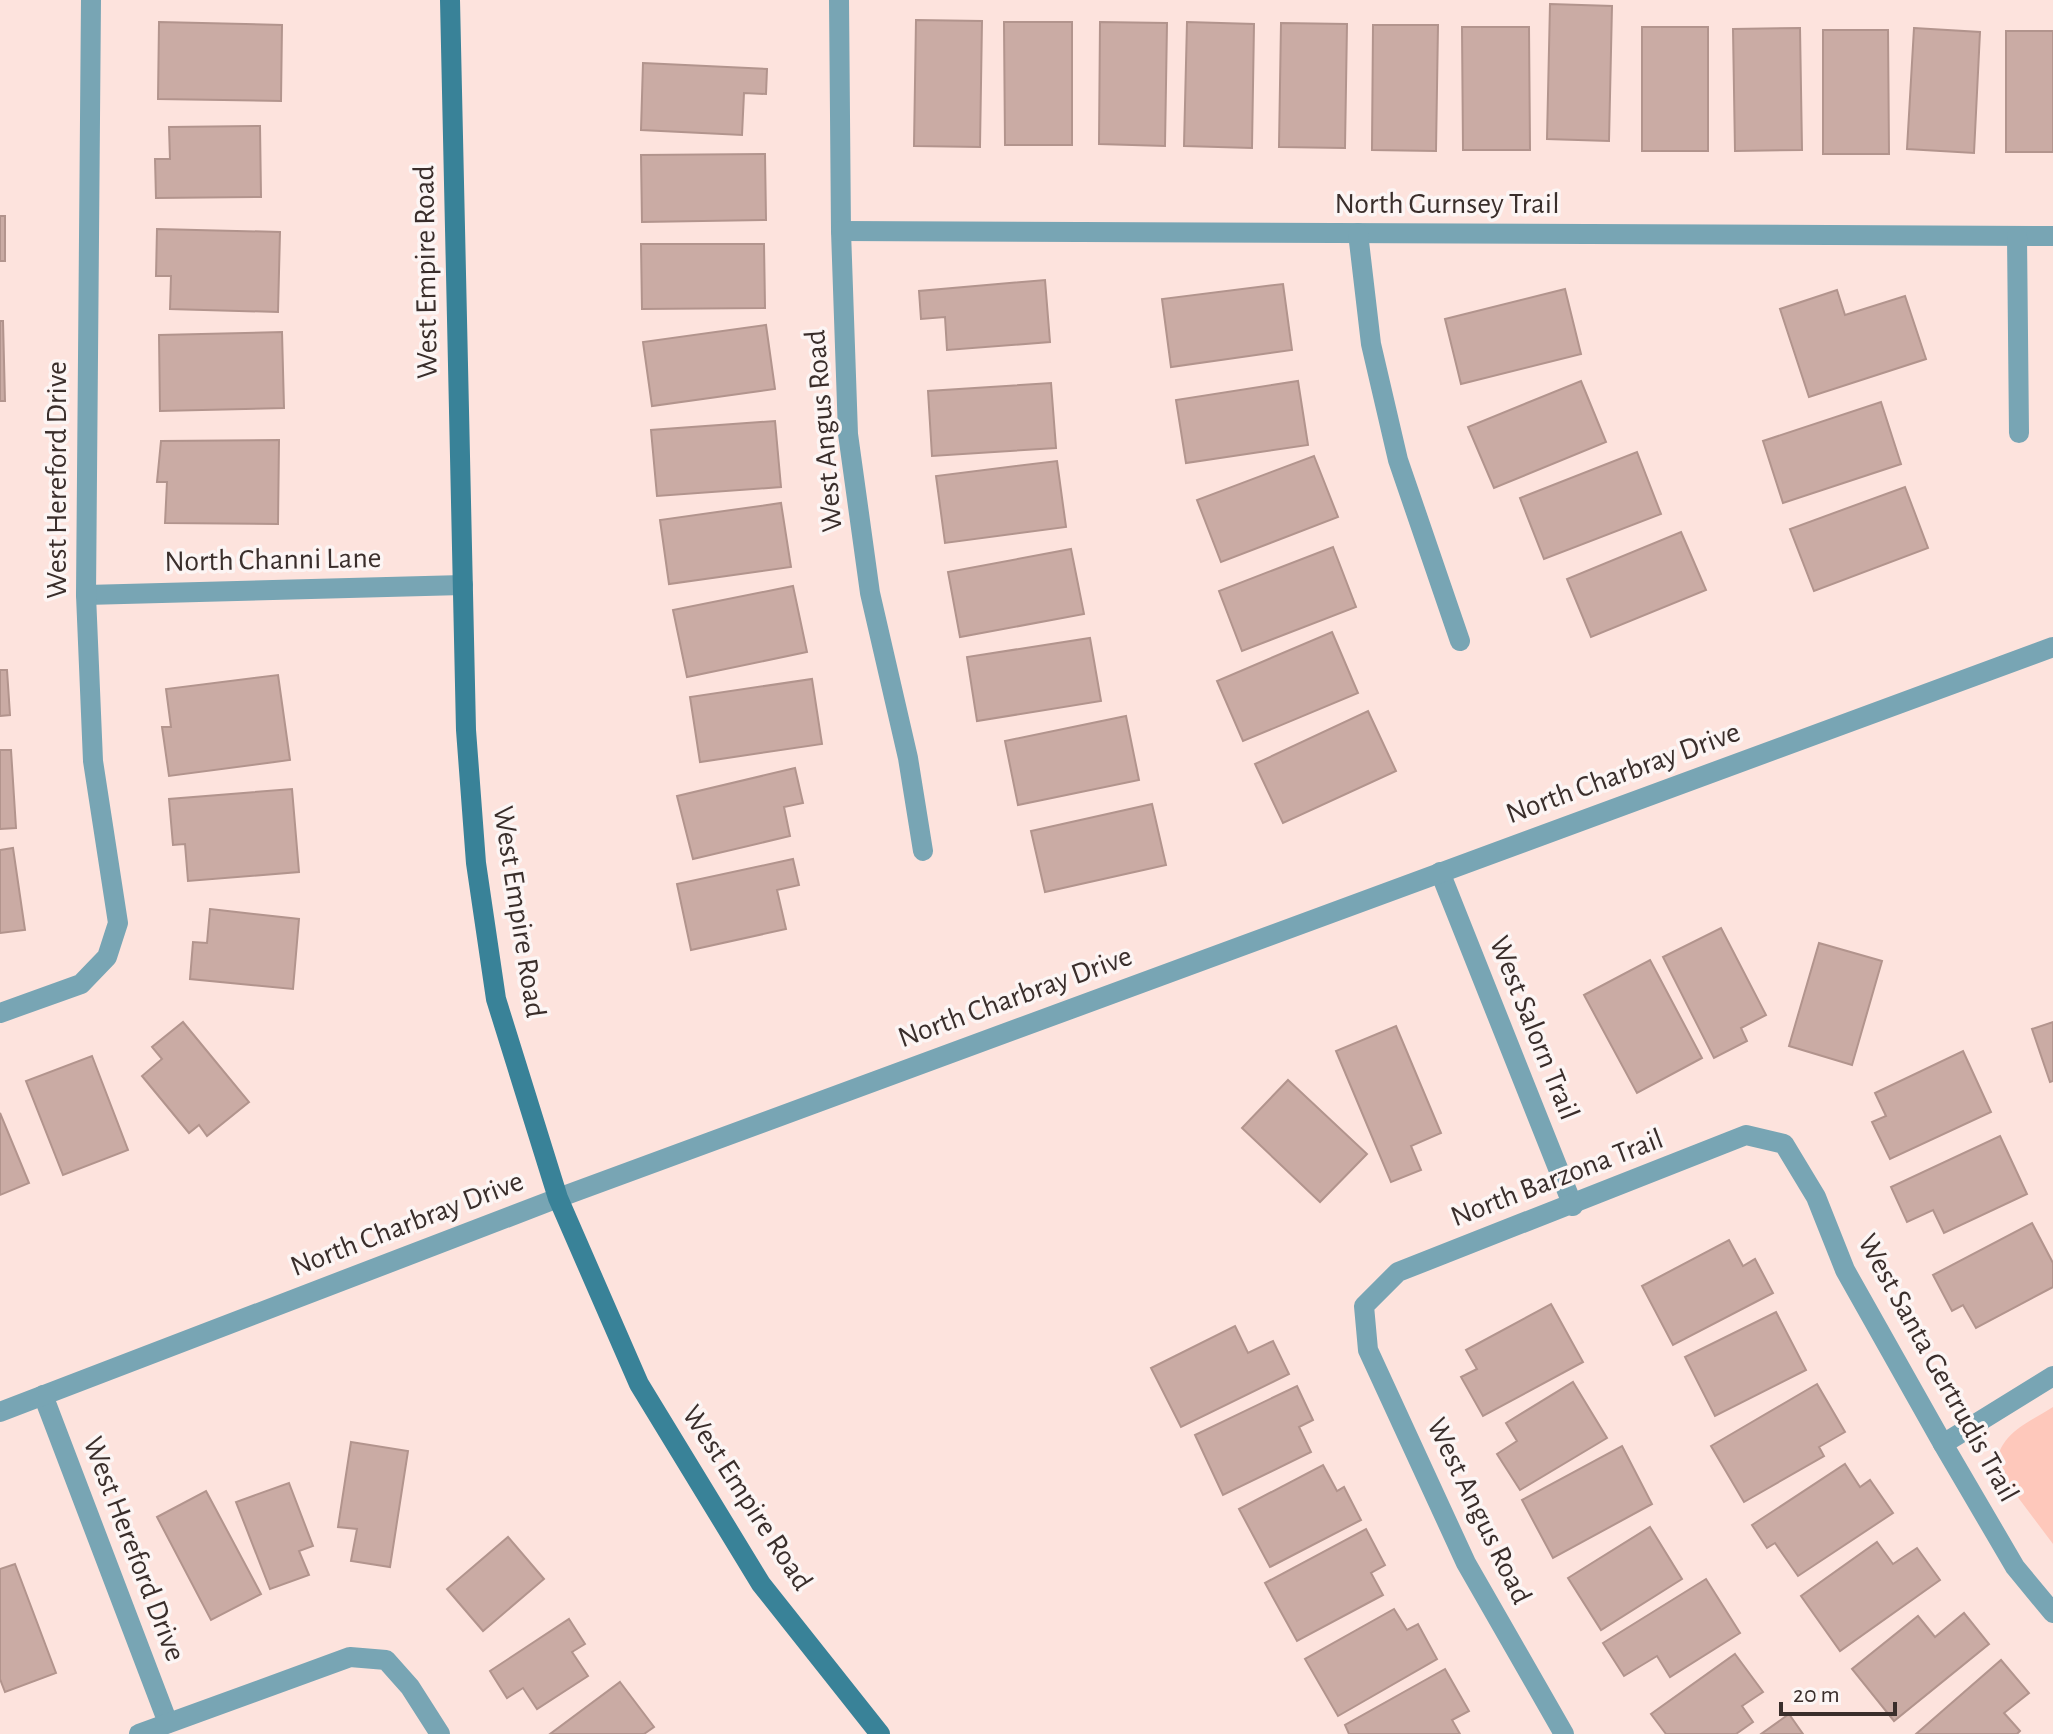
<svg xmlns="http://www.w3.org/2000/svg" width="2053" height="1734" font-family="'Alegreya Sans',sans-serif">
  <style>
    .green { fill: #fec8bb }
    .building { fill: #caaba4; stroke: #b2948d; stroke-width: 2 }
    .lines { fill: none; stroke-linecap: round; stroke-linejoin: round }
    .street { stroke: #78a5b4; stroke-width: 20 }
    .secondary { stroke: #398298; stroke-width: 20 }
    .labels { text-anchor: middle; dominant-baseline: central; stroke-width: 7; stroke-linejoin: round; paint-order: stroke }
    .street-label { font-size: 30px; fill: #3a2e2b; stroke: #fcf5f4 }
  </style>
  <rect width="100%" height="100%" fill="#fde3dd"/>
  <!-- green -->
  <path class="green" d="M 2053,1407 L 2053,1544 L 1996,1468 C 1998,1434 2026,1424 2053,1407 Z"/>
  <!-- building -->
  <g class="building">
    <polygon points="1550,4 1612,6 1609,141 1547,139"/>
    <polygon points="916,20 982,21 980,147 914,146"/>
    <polygon points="159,22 282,25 281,101 158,99"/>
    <polygon points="1004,22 1072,22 1072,145 1005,145"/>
    <polygon points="1100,22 1167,23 1165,146 1099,144"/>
    <polygon points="1187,22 1254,24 1252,148 1184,146"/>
    <polygon points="1281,23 1347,24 1345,148 1279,147"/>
    <polygon points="1373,25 1438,25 1436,151 1372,150"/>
    <polygon points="1462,27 1529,27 1530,150 1463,150"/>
    <rect x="1642" y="27" width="66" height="124"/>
    <polygon points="1800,28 1802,150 1735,151 1733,29"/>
    <polygon points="1914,28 1980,32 1974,153 1907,149"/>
    <polygon points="1823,30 1888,30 1889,154 1823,154"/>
    <rect x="2006" y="31" width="47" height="121"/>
    <polygon points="643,63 767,69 766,94 744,93 742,135 641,130"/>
    <polygon points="260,126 261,197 156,198 155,159 170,159 169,127"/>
    <polygon points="765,154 766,220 642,222 641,155"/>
    <rect x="0" y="216" width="5" height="45"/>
    <polygon points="157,229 280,232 278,312 170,309 171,276 156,276"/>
    <polygon points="641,244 764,244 765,308 642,309"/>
    <polygon points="1045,280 1050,342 947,350 945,317 921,319 919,291"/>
    <polygon points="1283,284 1292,350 1171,367 1162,299"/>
    <polygon points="1565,289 1581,354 1461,384 1445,319"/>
    <polygon points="1837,290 1845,315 1905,296 1926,359 1809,397 1780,309"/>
    <polygon points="0,321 3,321 5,401 0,401"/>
    <polygon points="766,325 775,389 652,406 643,342"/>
    <polygon points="282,332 284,408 160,411 159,335"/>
    <polygon points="1298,381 1308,445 1186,463 1176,400"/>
    <polygon points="1581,381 1606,442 1494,488 1468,427"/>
    <polygon points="1051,383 1056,448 932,456 928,391"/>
    <polygon points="1881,402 1901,464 1783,503 1763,441"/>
    <polygon points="775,421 781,487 657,496 651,430"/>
    <polygon points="279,440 278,524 165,523 167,482 157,482 161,441"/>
    <polygon points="1637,452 1661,514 1544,559 1520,498"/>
    <polygon points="1314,456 1338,517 1221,562 1197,500"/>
    <polygon points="1057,461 1066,527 945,543 936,476"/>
    <polygon points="1905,487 1928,548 1814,591 1790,529"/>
    <polygon points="781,503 791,567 669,584 660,520"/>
    <polygon points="1681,532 1706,590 1591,637 1567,579"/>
    <polygon points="1333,547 1356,607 1242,651 1219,591"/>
    <polygon points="1071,549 1084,614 960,637 948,572"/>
    <polygon points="793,586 807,652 687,677 673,610"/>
    <polygon points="1332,632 1358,693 1243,741 1217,681"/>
    <polygon points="1090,638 1101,701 977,721 967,657"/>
    <polygon points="0,670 7,670 10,715 0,716"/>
    <polygon points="278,675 290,760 169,776 162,727 171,727 166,689"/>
    <polygon points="812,679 822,744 700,762 690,697"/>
    <polygon points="1368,711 1396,771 1283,823 1255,764"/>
    <polygon points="1126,716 1139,780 1018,805 1005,741"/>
    <polygon points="0,750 11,750 16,828 0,829"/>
    <polygon points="795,768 803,803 784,807 790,836 693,859 677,796"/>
    <polygon points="292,789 299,872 188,881 185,844 173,845 169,799"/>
    <polygon points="1152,804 1166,865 1045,892 1031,831"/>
    <polygon points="13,848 25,930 0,933 0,850"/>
    <polygon points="793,859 799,885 777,890 786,929 691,950 677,884"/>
    <polygon points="210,909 299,919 293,989 190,979 193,942 207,943"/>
    <polygon points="1721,928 1766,1015 1741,1028 1747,1041 1714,1058 1663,957"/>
    <polygon points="1819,943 1882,961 1852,1065 1789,1046"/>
    <polygon points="1650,960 1702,1058 1637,1093 1584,995"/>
    <polygon points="183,1022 249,1102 207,1136 199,1125 189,1133 142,1076 162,1059 152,1047"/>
    <polygon points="2053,1022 2053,1081 2050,1082 2032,1029"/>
    <polygon points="1396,1026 1441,1133 1411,1146 1421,1170 1391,1182 1336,1051"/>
    <polygon points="1963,1051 1991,1112 1890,1159 1872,1122 1886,1116 1875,1093"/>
    <polygon points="92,1056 128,1150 63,1175 26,1081"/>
    <polygon points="1288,1080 1367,1154 1320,1202 1242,1128"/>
    <polygon points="0,1113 29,1183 0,1195"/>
    <polygon points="2000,1136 2027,1194 1944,1233 1933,1210 1907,1222 1891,1187"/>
    <polygon points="2032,1223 2053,1263 2053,1287 1976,1328 1963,1305 1952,1311 1933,1275"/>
    <polygon points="1729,1240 1743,1266 1755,1259 1773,1293 1673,1345 1642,1286"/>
    <polygon points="1551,1304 1583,1362 1483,1416 1461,1377 1477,1369 1466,1350"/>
    <polygon points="1776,1312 1806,1370 1715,1416 1685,1357"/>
    <polygon points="1235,1326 1248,1353 1273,1341 1289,1374 1181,1427 1151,1368"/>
    <polygon points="1573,1382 1607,1438 1520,1490 1497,1454 1517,1441 1506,1423"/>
    <polygon points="1817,1384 1845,1432 1819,1447 1824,1456 1744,1502 1711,1446"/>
    <polygon points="1297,1386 1313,1420 1299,1427 1311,1452 1223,1495 1195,1435"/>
    <polygon points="351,1442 408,1451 390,1567 351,1561 357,1529 338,1527"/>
    <polygon points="1622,1446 1652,1504 1553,1558 1522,1500"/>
    <polygon points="1845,1464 1860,1487 1870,1480 1893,1513 1798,1576 1775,1543 1767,1548 1752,1525"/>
    <polygon points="1323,1465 1337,1491 1344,1487 1361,1520 1270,1567 1239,1509"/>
    <polygon points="289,1483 313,1546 299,1551 309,1575 270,1589 236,1502"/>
    <polygon points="206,1491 261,1594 211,1620 157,1517"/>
    <polygon points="1650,1527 1682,1579 1601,1630 1568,1578"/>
    <polygon points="1366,1529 1385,1565 1371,1573 1383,1595 1297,1641 1265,1583"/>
    <polygon points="508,1537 544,1579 483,1631 447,1589"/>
    <polygon points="1877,1542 1893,1564 1917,1548 1940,1580 1840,1651 1801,1596"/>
    <polygon points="15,1564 56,1673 5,1692 0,1679 0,1569"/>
    <polygon points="1706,1579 1740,1633 1670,1677 1657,1656 1624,1676 1603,1643"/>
    <polygon points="1394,1609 1407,1630 1418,1624 1437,1659 1338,1716 1305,1659"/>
    <polygon points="1964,1613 1989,1644 1894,1721 1852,1669 1918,1616 1935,1637"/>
    <polygon points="569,1619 585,1644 572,1652 588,1676 537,1709 523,1688 507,1698 490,1671"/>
    <polygon points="1735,1654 1763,1692 1742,1706 1753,1722 1736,1734 1666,1734 1651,1714"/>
    <polygon points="2001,1660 2029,1693 2004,1713 2020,1731 2017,1734 1916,1734"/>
    <polygon points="1445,1669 1469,1711 1452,1720 1460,1734 1349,1734 1345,1725"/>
    <polygon points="620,1682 654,1727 644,1734 550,1734"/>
    <polygon points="1789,1714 1803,1734 1761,1734"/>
  </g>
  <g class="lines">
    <!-- street -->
    <g class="street">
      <polyline points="839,0 841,231 848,434 870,593 908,758 923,851"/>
      <polyline points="841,231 2053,236"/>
      <polyline points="1358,233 1371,344 1398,460 1460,641"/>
      <polyline points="2017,236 2019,433"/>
      <polyline points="86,595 463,585"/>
      <polyline points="1440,872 1573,1206"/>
      <polyline points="0,1013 81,984 107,957 118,923 93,761 86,595 91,0"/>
      <polyline points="43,1395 168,1723"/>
      <polyline points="0,1412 558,1198 2053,647"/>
      <polyline points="1943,1444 2053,1376"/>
      <polyline points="139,1734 350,1657 386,1660 410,1687 440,1734"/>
      <polyline points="1564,1734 1466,1563 1368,1350 1364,1306 1398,1272 1746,1135 1784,1144 1816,1197 1845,1270 1943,1444 2015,1567 2053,1613"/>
    </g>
    <!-- secondary -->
    <polyline class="secondary" points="450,0 466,730 476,863 496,999 558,1198 639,1384 761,1584 880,1734"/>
  </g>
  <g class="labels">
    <!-- street labels -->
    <g class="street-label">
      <text x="1447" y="204">North Gurnsey Trail</text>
      <text transform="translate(426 272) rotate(-91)">West Empire Road</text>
      <text transform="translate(824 431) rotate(-95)">West Angus Road</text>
      <text transform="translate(57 480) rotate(-90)">West Hereford Drive</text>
      <text transform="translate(273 560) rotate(-1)">North Channi Lane</text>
      <text transform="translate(1623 773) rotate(-20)">North Charbray Drive</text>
      <text transform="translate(519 912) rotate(81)">West Empire Road</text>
      <text transform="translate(1015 997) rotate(-20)">North Charbray Drive</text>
      <text transform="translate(1534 1028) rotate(68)">West Salorn Trail</text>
      <text transform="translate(1557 1178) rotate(-21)">North Barzona Trail</text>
      <text transform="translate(407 1224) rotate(-21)">North Charbray Drive</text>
      <text transform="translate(1938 1368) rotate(61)">West Santa Gertrudis Trail</text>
      <text transform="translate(747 1498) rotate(57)">West Empire Road</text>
      <text transform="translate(1479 1511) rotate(64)">West Angus Road</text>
      <text transform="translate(134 1549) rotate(69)">West Hereford Drive</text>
    </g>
  </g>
  <!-- scale -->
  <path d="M1781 1702v12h114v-12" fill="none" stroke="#3a2e2b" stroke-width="4"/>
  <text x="1793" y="1702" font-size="24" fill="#3a2e2b" stroke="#fcf5f4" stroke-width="6" paint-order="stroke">20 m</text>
</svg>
